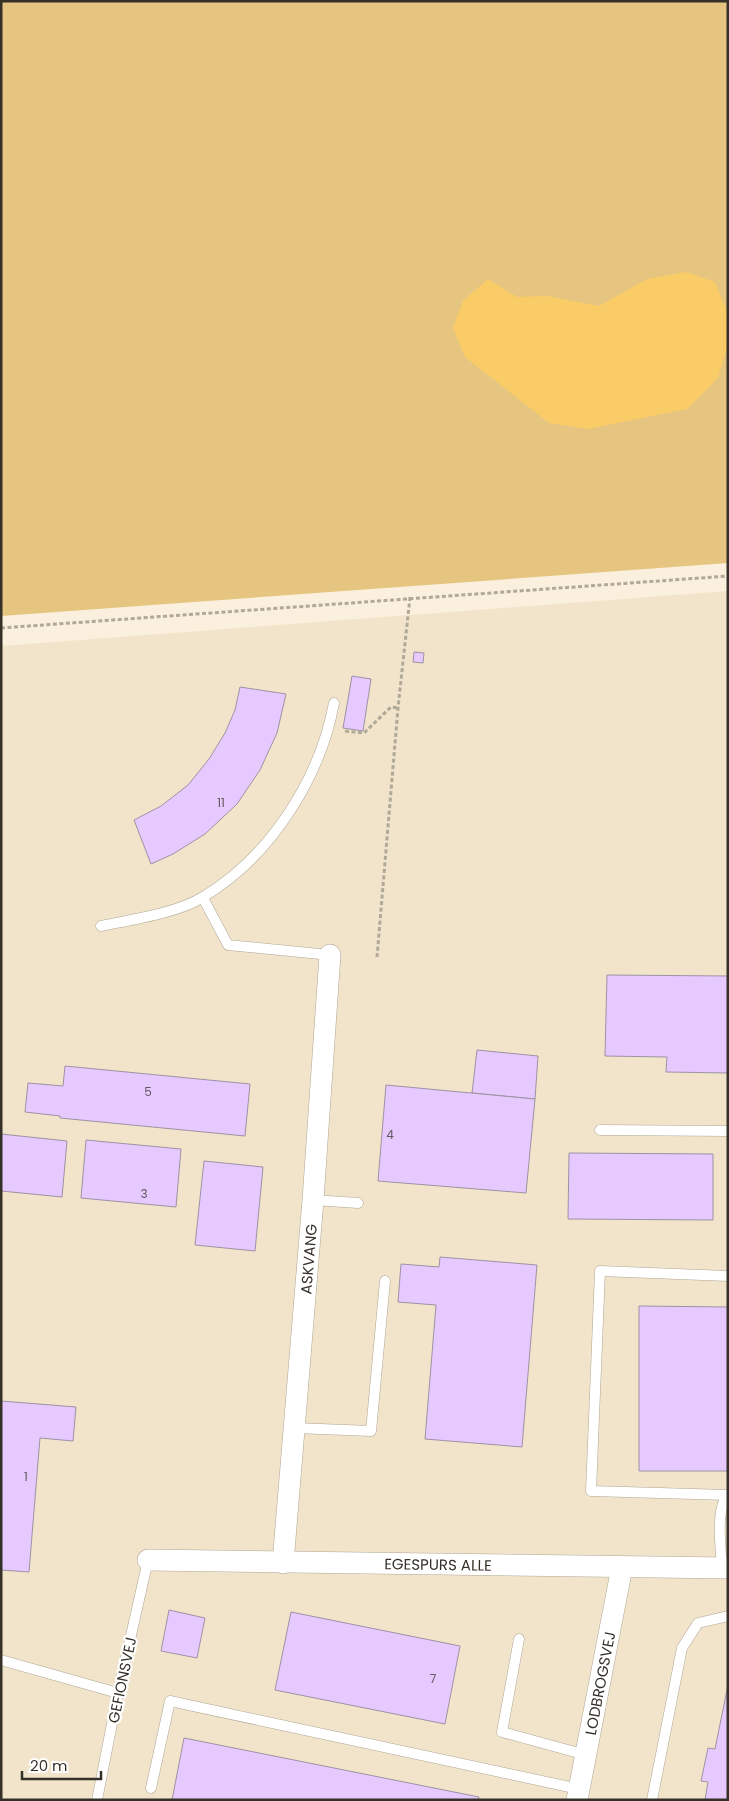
<svg xmlns="http://www.w3.org/2000/svg" width="729" height="1801" font-family="Poppins,sans-serif">
  <style>
    .built { fill: #f1e4ca }
    .green { fill: #e5c57f }
    .water { fill: #f9cc68 }
    .building { fill: #e6c9fe; stroke: #9c93a4 }
    .lines { fill: none; stroke-linecap: round; stroke-linejoin: round }
    .service-casing { stroke: #afa694; stroke-width: 11 }
    .minor-casing { stroke: #afa694; stroke-width: 22 }
    .path { stroke: #b0a899; stroke-width: 3; stroke-dasharray: 4 2.5; stroke-linecap: butt }
    .service { stroke: #fff; stroke-width: 10 }
    .minor { stroke: #fff; stroke-width: 21 }
    .labels { text-anchor: middle; dominant-baseline: central; stroke-width: 4.5; stroke-linejoin: round; paint-order: stroke }
    .number-label { font-size: 12px; fill: #61575e }
    .street-label { font-size: 15px; fill: #353129; stroke: #fff }
  </style>
  <rect width="100%" height="100%" fill="#faf0dd"/>
  <!-- built -->
  <polygon class="built" points="728,591 728,1800 1,1800 1,646"/>
  <!-- green -->
  <polygon class="green" points="1,1 728,1 728,563 1,616"/>
  <!-- water -->
  <polygon class="water" points="686,272 715,282 727,311 727,348 718,378 687,409 588,429 549,423 465,357 453,328 463,301 488,279 517,297 547,296 599,306 647,279"/>
  <!-- building -->
  <g class="building">
    <polygon points="414,652 424,653 423,663 413,662"/>
    <polygon points="352,676 371,679 363,731 343,728"/>
    <polygon points="240,687 286,694 277,733 260,770 237,804 205,834 173,854 151,864 134,820 161,806 188,785 209,759 225,733 235,710"/>
    <polygon points="607,975 728,976 728,1073 666,1072 667,1057 605,1056"/>
    <polygon points="477,1050 538,1056 535,1099 472,1093"/>
    <polygon points="65,1066 250,1084 245,1136 60,1118 60,1116 25,1112 28,1083 63,1086"/>
    <polygon points="386,1085 535,1099 526,1193 378,1181"/>
    <polygon points="1,1134 67,1141 62,1197 1,1191"/>
    <polygon points="86,1140 181,1149 176,1207 81,1198"/>
    <polygon points="569,1153 713,1154 713,1220 568,1219"/>
    <polygon points="204,1161 263,1167 255,1251 195,1245"/>
    <polygon points="440,1257 537,1265 522,1447 425,1439 436,1305 398,1302 401,1264 439,1267"/>
    <polygon points="639,1306 728,1307 728,1471 639,1471"/>
    <polygon points="1,1401 76,1407 73,1441 40,1438 29,1572 1,1570"/>
    <polygon points="169,1610 205,1618 197,1658 161,1651"/>
    <polygon points="291,1612 460,1646 445,1724 275,1690"/>
    <polygon points="728,1685 728,1800 705,1800 708,1782 701,1781 708,1748 715,1749"/>
    <polygon points="184,1738 479,1797 478,1800 172,1800"/>
  </g>
  <g class="lines">
    <defs>
      <g id="service">
        <polyline points="203,898 228,945 330,955"/>
        <path d="M 101,926 C 130,920 178,913 203,897 C 270,857 320,779 334,703"/>
        <polyline points="600,1130 728,1131"/>
        <polyline points="313,1200 358,1203"/>
        <polyline points="728,1276 600,1271 591,1491 728,1495"/>
        <polyline points="295,1428 371,1431 385,1281"/>
        <path d="M 722,1568 C 721,1550 715,1508 728,1495"/>
        <polyline points="519,1639 502,1732 586,1755"/>
        <polyline points="1,1660 118,1693"/>
        <polyline points="151,1788 170,1701 579,1789"/>
        <polyline points="97,1800 118,1693 148,1560"/>
        <polyline points="652,1800 682,1648 698,1623 728,1616"/>
      </g>
      <g id="minor">
        <path id="s1" d="M 148,1560 L 728,1568"/>
        <path id="s2" d="M 283,1563 L 313,1200 L 330,955"/>
        <path id="s3" d="M 577,1800 L 622,1567"/>
      </g>
    </defs>
    <!-- service casing -->
    <use href="#service" class="service-casing"/>
    <!-- minor casing -->
    <use href="#minor" class="minor-casing"/>
    <!-- path -->
    <g class="path">
      <polyline points="1,628 728,576"/>
      <polyline points="345,731 364,733 391,707 398,708"/>
      <polyline points="377,957 398,708 410,597"/>
    </g>
    <!-- service -->
    <use href="#service" class="service"/>
    <!-- minor -->
    <use href="#minor" class="minor"/>
  </g>
  <g class="labels">
    <!-- number labels -->
    <g class="number-label">
      <text x="221" y="802">11</text>
      <text x="148" y="1091">5</text>
      <text x="390" y="1134">4</text>
      <text x="144" y="1193">3</text>
      <text x="26" y="1476">1</text>
      <text x="433" y="1678">7</text>
    </g>
    <!-- street labels -->
    <g class="street-label">
      <text stroke="none"><textPath href="#s2" startOffset="305">ASKVANG</textPath></text>
      <text stroke="none"><textPath href="#s1" startOffset="290">EGESPURS ALLE</textPath></text>
      <text transform="translate(122 1680) rotate(-78)">GEFIONSVEJ</text>
      <text stroke="none"><textPath href="#s3" startOffset="119">LODBROGSVEJ</textPath></text>
    </g>
  </g>
  <!-- border -->
  <rect width="729" height="1801" fill="none" stroke="#353129" stroke-width="5"/>
  <!-- scale -->
  <path d="M22 1771v8h79v-8" fill="none" stroke="#353129" stroke-width="2.5"/>
  <text x="30" y="1771" font-size="15" fill="#353129" stroke="#ffffff" stroke-width="4" paint-order="stroke">20 m</text>
</svg>
